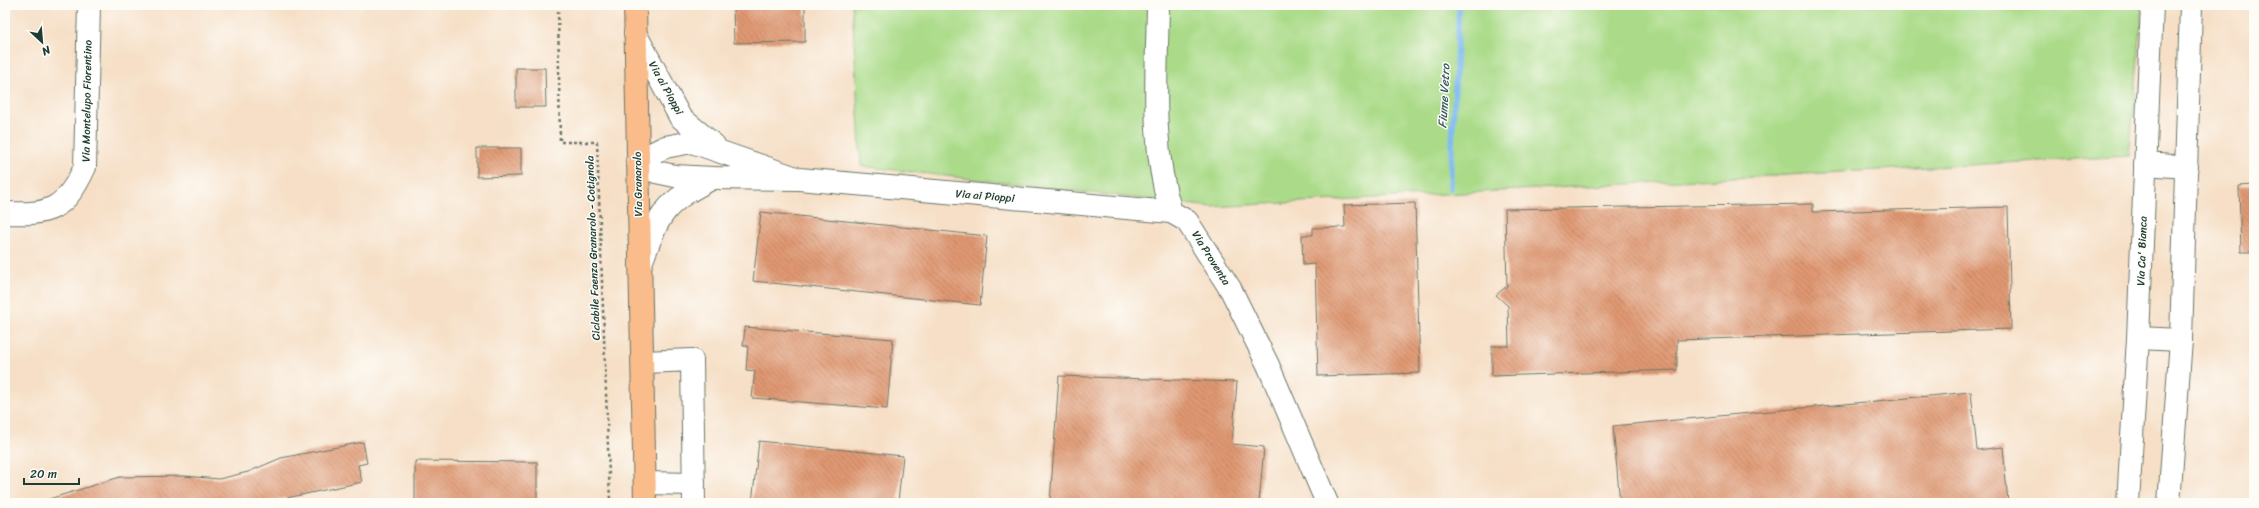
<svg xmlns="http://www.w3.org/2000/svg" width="2259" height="508" font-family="Sriracha,sans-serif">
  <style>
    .grass { fill: #abdb89; stroke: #658c5e }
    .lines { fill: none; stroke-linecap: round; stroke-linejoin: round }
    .stream { stroke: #81bbf2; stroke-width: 5.5 }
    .building { fill: url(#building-back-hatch) }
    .minor-casing { stroke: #6a7667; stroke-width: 24 }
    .major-casing { stroke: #6a7667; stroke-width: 24 }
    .path { stroke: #6a7667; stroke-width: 2.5; stroke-dasharray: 3 3; stroke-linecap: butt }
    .minor { stroke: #fff; stroke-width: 22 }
    .major { stroke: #f9bc8a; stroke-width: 22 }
    .labels { text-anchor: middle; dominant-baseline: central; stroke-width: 3; stroke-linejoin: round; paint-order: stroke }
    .street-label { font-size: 11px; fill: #1f3d34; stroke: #fdfcf7 }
    .water-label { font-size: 12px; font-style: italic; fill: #385c64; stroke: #fdfcf7 }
  </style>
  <defs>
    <pattern id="building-back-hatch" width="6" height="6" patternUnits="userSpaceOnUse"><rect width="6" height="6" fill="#e09872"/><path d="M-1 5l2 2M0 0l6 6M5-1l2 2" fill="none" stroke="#b57d5e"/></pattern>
  </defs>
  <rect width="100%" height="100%" fill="#fdfcf7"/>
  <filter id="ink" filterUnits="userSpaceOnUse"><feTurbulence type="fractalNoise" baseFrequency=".025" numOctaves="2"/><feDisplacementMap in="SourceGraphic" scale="8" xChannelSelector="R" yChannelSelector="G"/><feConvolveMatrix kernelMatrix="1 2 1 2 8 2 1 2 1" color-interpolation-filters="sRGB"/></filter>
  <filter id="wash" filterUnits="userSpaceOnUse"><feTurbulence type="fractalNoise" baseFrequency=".012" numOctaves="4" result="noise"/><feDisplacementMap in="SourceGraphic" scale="16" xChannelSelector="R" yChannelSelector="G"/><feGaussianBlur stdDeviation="0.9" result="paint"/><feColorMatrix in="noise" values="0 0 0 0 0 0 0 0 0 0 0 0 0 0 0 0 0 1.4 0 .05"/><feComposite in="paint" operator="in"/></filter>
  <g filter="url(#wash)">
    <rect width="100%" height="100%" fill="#f6dfc6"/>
    <!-- grass -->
    <polygon class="grass" points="852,5 2143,5 2129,156 1212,207 861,166"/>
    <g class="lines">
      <!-- stream -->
      <polyline class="stream" points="1450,188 1459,5"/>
    </g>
    <g id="blocks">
      <!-- building -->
      <g class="building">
        <polygon points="733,5 805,5 805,42 734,43"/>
        <polygon points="516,68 545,68 546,107 516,107"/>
        <polygon points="477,148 521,148 521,176 477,177"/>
        <polygon points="2254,185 2254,252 2241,252 2239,186"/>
        <polygon points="1415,203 1420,373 1318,376 1315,264 1303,265 1302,235 1313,235 1313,228 1345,227 1344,205"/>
        <polygon points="1813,204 1813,212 2008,207 2011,329 1677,340 1677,370 1492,376 1492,346 1509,346 1508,306 1496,295 1507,286 1505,209"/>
        <polygon points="761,212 987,236 980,305 753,281"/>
        <polygon points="745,327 893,339 887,409 752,398 755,371 746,370 748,346 743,346"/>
        <polygon points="1059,376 1237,382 1232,444 1264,447 1259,503 1050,503"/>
        <polygon points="1971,392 1977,450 2003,447 2008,503 1620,503 1613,426"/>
        <polygon points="759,441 903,456 898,502 878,500 878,503 752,503"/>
        <polygon points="363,442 367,463 358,465 362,482 263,503 46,503 46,500 120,477 184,476 219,479 248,472 281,458"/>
        <polygon points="415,461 537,462 537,503 415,503"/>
      </g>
    </g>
  </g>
  <g filter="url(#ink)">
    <use href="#blocks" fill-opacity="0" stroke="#6a7667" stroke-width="1"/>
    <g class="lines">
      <defs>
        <g id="minor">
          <path d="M 1158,5 C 1157,74 1150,145 1171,212 L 1187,221 L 1231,290 L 1268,365 L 1327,503"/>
          <polyline points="635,33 680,117 714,145"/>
          <polyline points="2145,164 2187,167"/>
          <polyline points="799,179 692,142 665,147 637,161 656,172 675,176 713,178 799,179 1171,212"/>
          <path d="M 5,213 C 50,215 65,210 85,167 L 89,5"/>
          <path d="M 640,266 C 660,213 661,205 713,178"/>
          <polyline points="2138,338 2181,340"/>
          <polyline points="644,362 692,360 694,503"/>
          <polyline points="645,483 694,484"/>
          <polyline points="2128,503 2138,338 2152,5"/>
          <polyline points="2169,503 2181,340 2191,5"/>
        </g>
        <polyline id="major" points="635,5 645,503"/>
      </defs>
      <!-- minor casing -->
      <use href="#minor" class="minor-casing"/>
      <!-- major casing -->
      <use href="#major" class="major-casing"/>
      <!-- path -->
      <polyline class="path" points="558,5 560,142 597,142 610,503"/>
      <!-- minor -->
      <use href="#minor" class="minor"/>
      <!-- major -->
      <use href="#major" class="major"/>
    </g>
  </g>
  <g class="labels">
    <!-- street labels -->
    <g class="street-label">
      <text transform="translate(666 88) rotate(61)">Via ai Pioppi</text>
      <text transform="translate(87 101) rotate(-89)">Via Montelupo Fiorentino</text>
      <text transform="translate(638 184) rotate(-91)">Via Granarolo</text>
      <text transform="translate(985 196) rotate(5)">Via ai Pioppi</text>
      <text transform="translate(593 248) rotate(-92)">Ciclabile Faenza Granarolo - Cotignola</text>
      <text transform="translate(2142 251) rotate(-88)">Via Ca' Bianca</text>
      <text transform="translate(1211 258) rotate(58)">Via Proventa</text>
    </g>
    <!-- water labels -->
    <g class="water-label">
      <text transform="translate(1444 96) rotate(-87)">Fiume Vetro</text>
    </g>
  </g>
  <!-- margin -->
  <rect width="2259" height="508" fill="none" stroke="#fdfcf7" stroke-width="20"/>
  <!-- north arrow -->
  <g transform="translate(42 42) rotate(154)" stroke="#fdfcf7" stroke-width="3" paint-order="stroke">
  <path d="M0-3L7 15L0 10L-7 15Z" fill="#1f3d34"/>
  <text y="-6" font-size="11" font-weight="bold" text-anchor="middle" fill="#1f3d34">N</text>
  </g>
  <!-- scale -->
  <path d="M24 478v6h55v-6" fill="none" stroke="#1f3d34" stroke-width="2"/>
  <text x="30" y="478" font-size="12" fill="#1f3d34" stroke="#fdfcf7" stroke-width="3" paint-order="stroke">20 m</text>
</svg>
